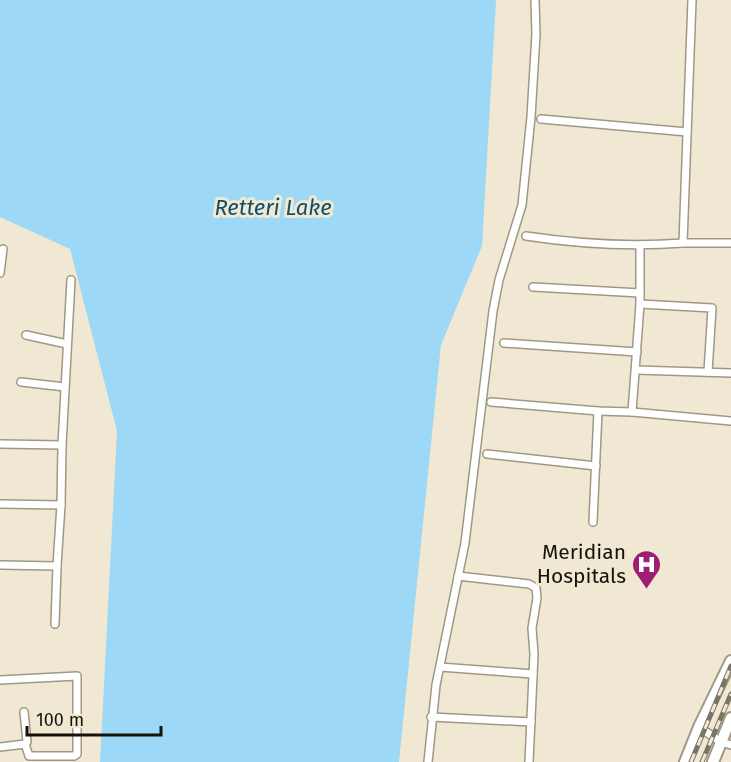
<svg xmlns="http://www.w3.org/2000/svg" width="731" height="762" font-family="'Fira Sans',sans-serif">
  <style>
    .water { fill: #9dd9f7 }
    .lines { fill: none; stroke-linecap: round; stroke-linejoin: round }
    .street-casing { stroke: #a09884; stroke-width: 10 }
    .primary-casing { stroke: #a09884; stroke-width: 14 }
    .street { stroke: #fff; stroke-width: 7 }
    .primary { stroke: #fff; stroke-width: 10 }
    .rail-casing { stroke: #7a7467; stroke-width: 5 }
    .rail { stroke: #f0e8d3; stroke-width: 3; stroke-dasharray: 9; stroke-linecap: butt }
    .labels { text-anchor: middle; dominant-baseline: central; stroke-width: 6; stroke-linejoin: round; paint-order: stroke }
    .poi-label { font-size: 21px; fill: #15120b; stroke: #f0e8d3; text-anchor: end }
    .water-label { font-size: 22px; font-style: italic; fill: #104f68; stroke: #f0e8d3 }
  </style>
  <rect width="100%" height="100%" fill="#f0e8d3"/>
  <!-- water -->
  <polygon class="water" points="0,0 496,0 482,246 441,345 399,762 100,762 117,431 70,249 0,217"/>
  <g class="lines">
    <defs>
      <g id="street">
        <polyline points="541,119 687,132"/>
        <path d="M 526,236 C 579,244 630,247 683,243 L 692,0"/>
        <polyline points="683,243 731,243"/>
        <polyline points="0,273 3,249"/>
        <polyline points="533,287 640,293"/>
        <polyline points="640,304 712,308 708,372"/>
        <polyline points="26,335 67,344"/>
        <polyline points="504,343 637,352"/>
        <polyline points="636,370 731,373"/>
        <polyline points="21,382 65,387"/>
        <polyline points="491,402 598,411 632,412 640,304 640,246"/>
        <polyline points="632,412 731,421"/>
        <polyline points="0,444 62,445 61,505 0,504"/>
        <polyline points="62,445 71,280"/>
        <polyline points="487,454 596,466"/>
        <polyline points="593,522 598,411"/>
        <polyline points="0,565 57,566 61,505"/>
        <polyline points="458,576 529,584 536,588 537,598 532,628 534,654 529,762"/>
        <polyline points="55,624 57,566"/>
        <polyline points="440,667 533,674"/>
        <polyline points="0,680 77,676 77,754 74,756 29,756 25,744"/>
        <polyline points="431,717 531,722"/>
        <polyline points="699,727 721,742 731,745"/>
        <polyline points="0,747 25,744 27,742 24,712"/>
        <polyline points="428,762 436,685 465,543 493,311 499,280 522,205 531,117 536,34 535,0"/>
      </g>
      <g id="primary">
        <polyline points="685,762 699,727 731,661"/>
        <polyline points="713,762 731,718"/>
      </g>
    </defs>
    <!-- street casing -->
    <use href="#street" class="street-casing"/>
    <!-- primary casing -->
    <use href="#primary" class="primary-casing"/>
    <!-- street -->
    <use href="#street" class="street"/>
    <!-- primary -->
    <use href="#primary" class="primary"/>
    <defs>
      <g id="rail">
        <polyline points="691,762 731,666"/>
        <polyline points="702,762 731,694"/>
      </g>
    </defs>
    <!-- rail casing -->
    <use href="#rail" class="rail-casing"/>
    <!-- rail -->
    <use href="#rail" class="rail"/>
  </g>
  <!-- icons -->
  <defs>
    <symbol id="hospital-pin" viewBox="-11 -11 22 30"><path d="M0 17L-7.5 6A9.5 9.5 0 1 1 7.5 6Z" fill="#9e1e71" stroke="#f0e8d3"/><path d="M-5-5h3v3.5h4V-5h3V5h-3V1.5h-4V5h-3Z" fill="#fff"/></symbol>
  </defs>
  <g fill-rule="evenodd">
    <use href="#hospital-pin" x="630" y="548" width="33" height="45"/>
  </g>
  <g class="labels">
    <!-- poi labels -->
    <g class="poi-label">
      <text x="626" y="552">Meridian<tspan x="626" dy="24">Hospitals</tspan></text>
    </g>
    <!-- water labels -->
    <g class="water-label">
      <text x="273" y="207">Retteri Lake</text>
    </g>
  </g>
  <!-- scale -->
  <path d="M27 726v9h134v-9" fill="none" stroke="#15120b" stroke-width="3"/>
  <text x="36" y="726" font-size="18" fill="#15120b" stroke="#f0e8d3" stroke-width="4.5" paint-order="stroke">100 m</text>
</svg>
